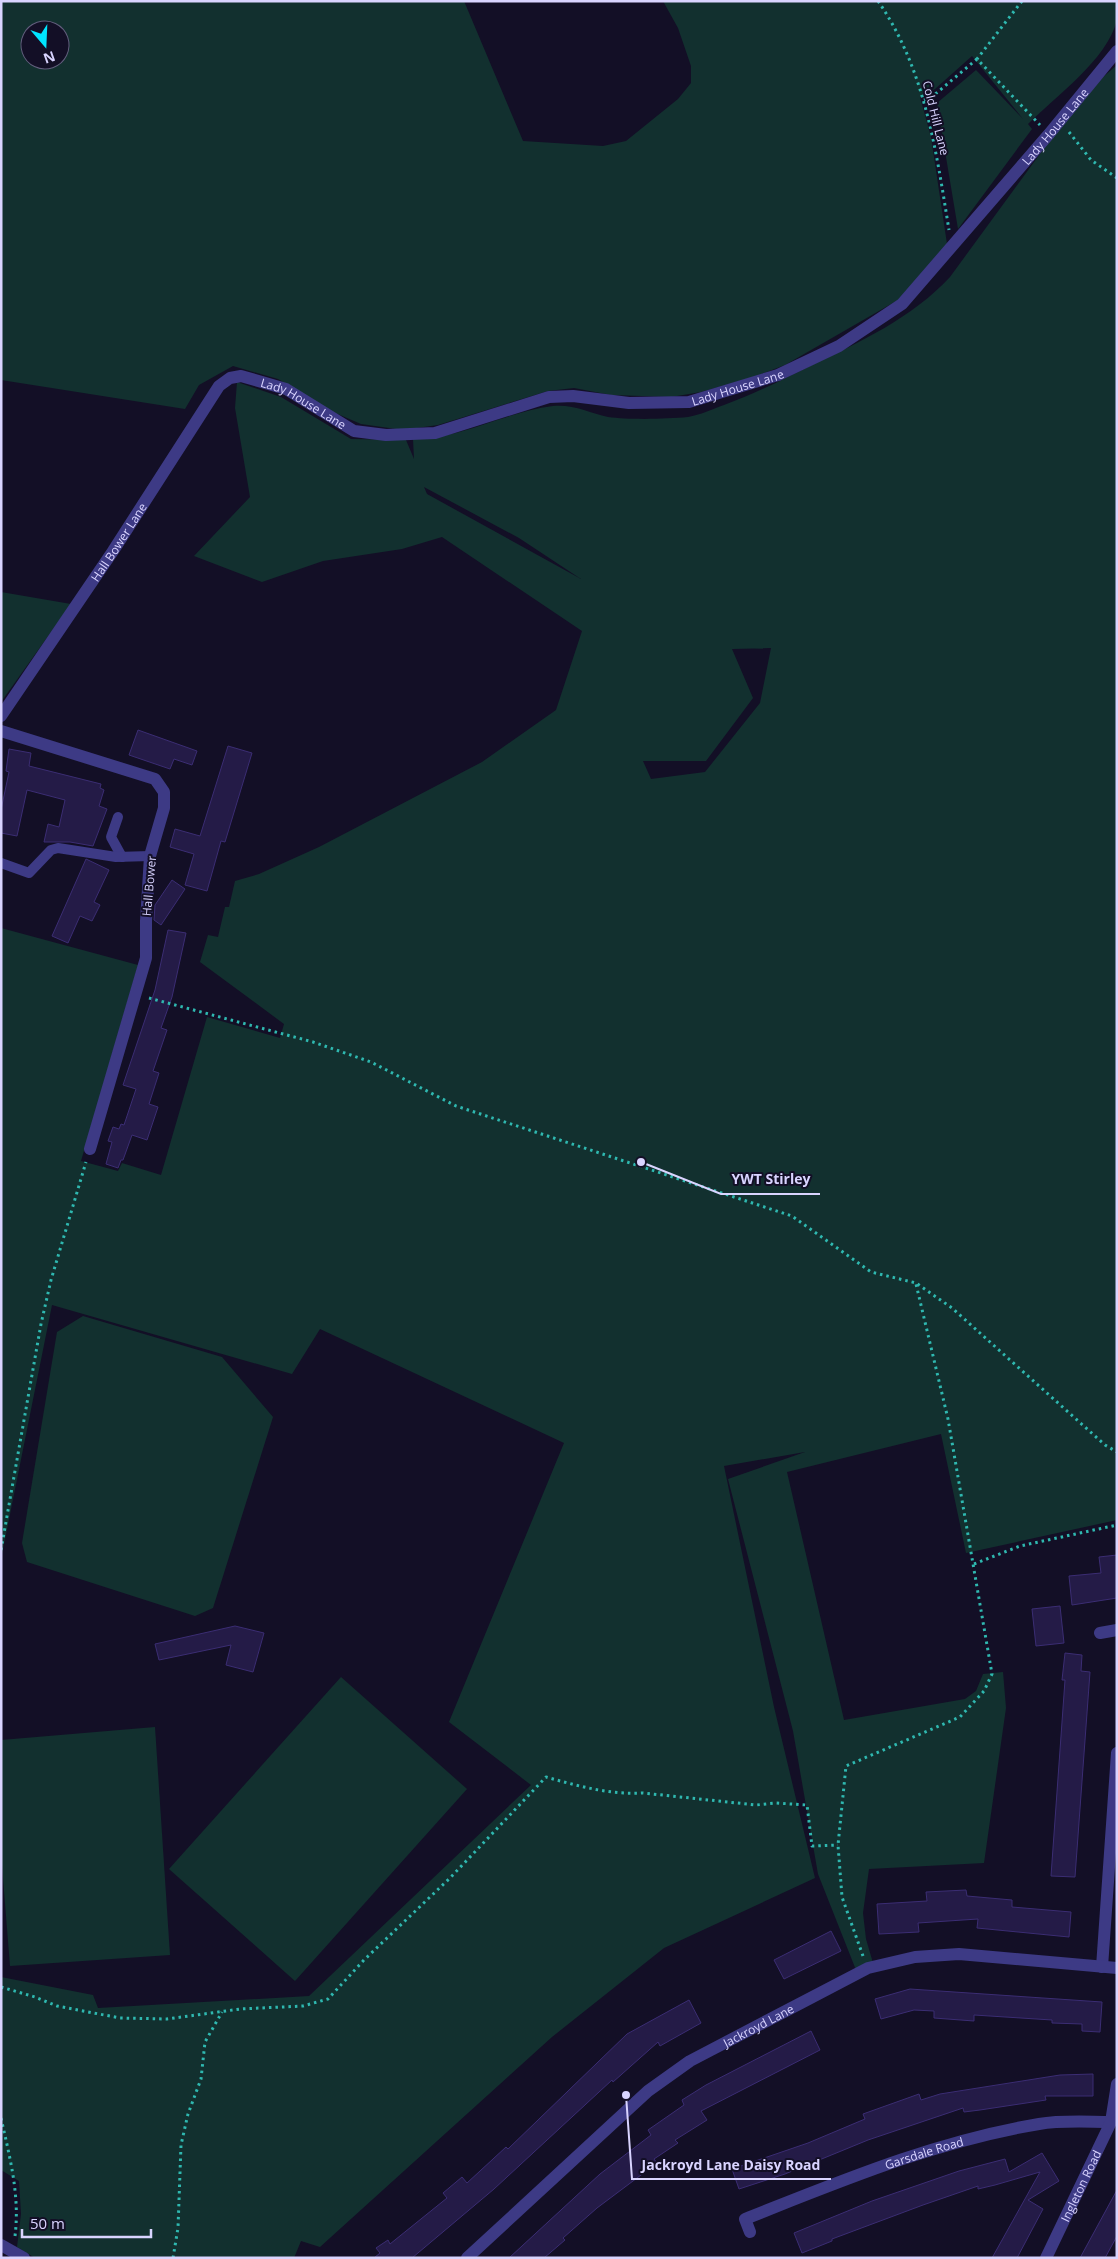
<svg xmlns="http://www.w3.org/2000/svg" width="1118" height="2259" font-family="'Open Sans',sans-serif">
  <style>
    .green { fill: #12302f; fill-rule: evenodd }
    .building { fill: #241b47; stroke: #3b2d73 }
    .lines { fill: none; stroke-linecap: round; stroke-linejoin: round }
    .path { stroke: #2fb8b0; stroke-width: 3; stroke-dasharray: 2.5 4; stroke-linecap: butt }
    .lane { stroke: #3d3a85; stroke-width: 10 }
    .street { stroke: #3d3a85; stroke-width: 12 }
    .labels { text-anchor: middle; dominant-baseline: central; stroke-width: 4; stroke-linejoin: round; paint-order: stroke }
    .street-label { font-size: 12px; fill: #d9d4ff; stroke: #130f26 }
    .leader { fill: none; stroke: #d9d4ff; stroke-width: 2 }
    .callout-dot { fill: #d9d4ff; stroke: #130f26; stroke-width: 2 }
    .callout-label { font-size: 14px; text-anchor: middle; font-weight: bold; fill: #d9d4ff; stroke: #130f26; stroke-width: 4; stroke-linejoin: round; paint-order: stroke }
  </style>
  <rect width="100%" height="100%" fill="#130f26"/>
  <!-- green -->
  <g class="green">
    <path d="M 1,1 L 464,1 L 523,141 L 603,146 L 626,141 L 678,99 L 691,83 L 691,66 L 678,28 L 663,1 L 1117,1 C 1117,7 1118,15 1117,20 C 1107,60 1056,96 1028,124 L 1032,129 L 958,229 L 937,103 L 976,70 L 1023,119 L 972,56 L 935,89 L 920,97 L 931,137 L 947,244 L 898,300 L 785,365 L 753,377 L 701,392 L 671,397 L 611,395 L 574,388 L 548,391 L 438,425 L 403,430 L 361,424 L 333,412 L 278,379 L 233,366 L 199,385 L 185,409 L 1,380 ZM 30,30 L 60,30 L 60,60 L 30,60 Z"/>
    <path d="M 1117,65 L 1117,1520 L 966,1553 L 941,1434 L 787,1472 L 844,1720 L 965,1699 L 976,1691 L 983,1674 L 1003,1672 L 1006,1708 L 984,1863 L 869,1869 L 863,1913 L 866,1939 L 873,1963 L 856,1970 L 818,1874 L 793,1731 L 728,1479 L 805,1452 L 724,1466 L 774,1707 L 815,1878 L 664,1948 L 552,2037 L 320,2247 L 301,2241 L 294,2258 L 35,2258 L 17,2247 L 21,2214 L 19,2181 L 1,2170 L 1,1977 L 93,1995 L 98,2008 L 309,1996 L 531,1785 L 449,1722 L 564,1443 L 320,1329 L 292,1374 L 52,1305 L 1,1559 L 1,928 L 138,965 L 81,1161 L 118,1171 L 122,1163 L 161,1175 L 207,1017 L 280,1038 L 284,1024 L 200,962 L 208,935 L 218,937 L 225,907 L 229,907 L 235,881 L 259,874 L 319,847 L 482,762 L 556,710 L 582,631 L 442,537 L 402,549 L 323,561 L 262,582 L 194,556 L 250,497 L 235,408 L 237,382 L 281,397 L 351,439 L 406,440 L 414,459 L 413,439 C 461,439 505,412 553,406 C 573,404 590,413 608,417 C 629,420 667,419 688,417 C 700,415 713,409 724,405 C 754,394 782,380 810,366 C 860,342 912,318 950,277 L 1053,136 L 1102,78 ZM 424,487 L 519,538 L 581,579 L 427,494 ZM 771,648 L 760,703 L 705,772 L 651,779 L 643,761 L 706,761 L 753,698 L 732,649 Z"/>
    <polygon points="1,592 71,604 1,702"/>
    <polygon points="83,1316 222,1357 273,1417 213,1608 195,1616 27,1562 22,1543 57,1332"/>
    <polygon points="341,1677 467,1789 295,1981 169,1869"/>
    <polygon points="155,1727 170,1955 10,1966 1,1853 1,1740"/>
  </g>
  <!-- building -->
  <g class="building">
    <polygon points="138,730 197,751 192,765 174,759 170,769 129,755"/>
    <polygon points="228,746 252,753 225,842 221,841 207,891 185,885 194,854 170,847 175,829 200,836"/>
    <polygon points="9,749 31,753 29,766 101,784 100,788 104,790 99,806 107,809 93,846 70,842 44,842 48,824 59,827 65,800 27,790 17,836 1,833 1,810 9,772 6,771"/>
    <polygon points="86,859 109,870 94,902 100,905 92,921 80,916 68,943 52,936"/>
    <polygon points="172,880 185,889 161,925 154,920 155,905"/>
    <polygon points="168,930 186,933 172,997 161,1028 167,1030 153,1071 159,1073 149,1104 158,1107 147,1140 132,1135 123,1160 121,1160 118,1168 106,1164 112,1142 108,1141 113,1127 119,1129 121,1124 124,1125 136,1089 123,1085 155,990"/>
    <polygon points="1117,1555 1117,1598 1072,1605 1069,1576 1101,1573 1099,1557"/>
    <polygon points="1060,1606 1064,1643 1036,1646 1032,1609"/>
    <polygon points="235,1626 264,1633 253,1672 226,1665 231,1645 159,1660 155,1644"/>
    <polygon points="1065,1653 1082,1655 1081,1671 1090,1672 1075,1877 1051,1876 1065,1680 1062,1680"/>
    <polygon points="966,1890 967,1896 1012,1900 1012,1907 1071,1912 1069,1937 977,1928 978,1919 918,1923 919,1932 879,1934 877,1904 927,1901 926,1892"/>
    <polygon points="831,1931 841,1951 784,1979 774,1960"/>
    <polygon points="910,1989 1102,2002 1100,2032 1082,2031 1082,2024 1052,2023 1052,2020 974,2015 974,2021 934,2018 934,2011 914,2010 881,2019 875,1999"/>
    <polygon points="689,2000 701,2023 660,2046 658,2042 613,2082 612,2080 494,2189 412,2258 374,2258 380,2253 376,2248 388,2240 390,2244 447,2198 443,2193 462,2177 467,2183 506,2147 508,2149 627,2034"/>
    <polygon points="811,2031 820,2050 701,2111 707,2120 675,2140 678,2143 654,2159 657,2163 597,2208 563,2238 565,2240 544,2258 509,2258 600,2174 651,2135 648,2130 684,2105 682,2100 706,2085"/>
    <polygon points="1093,2074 1093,2096 1045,2096 1046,2100 980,2110 964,2112 963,2108 868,2140 785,2174 739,2189 732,2169 808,2143 865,2119 863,2114 919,2094 921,2100 940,2094 1060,2075"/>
    <polygon points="1042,2153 1059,2181 1028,2200 1043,2209 1017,2258 992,2258 1040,2172 995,2185 978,2189 978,2186 923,2205 832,2239 832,2241 802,2253 794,2233 872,2201 959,2171 1005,2159 1009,2172"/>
    <polygon points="1117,2190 1117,2236 1105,2258 1080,2258"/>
  </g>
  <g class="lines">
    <!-- path -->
    <g class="path">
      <path d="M 878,1 C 925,69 936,150 949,230"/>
      <polyline points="1022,1 977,59 1040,125"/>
      <polyline points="924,100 933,96 977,59"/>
      <polyline points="1069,132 1091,160 1117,178"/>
      <polyline points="149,998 313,1042 371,1062 456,1106 792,1216 871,1272 916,1283 952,1308 1105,1445 1117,1452"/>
      <polyline points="1,1550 41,1324 51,1280 86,1162"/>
      <polyline points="974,1564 1020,1546 1117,1525"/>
      <polyline points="863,1956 842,1897 838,1845 846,1766 960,1717 984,1691 992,1674 948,1419 916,1284"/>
      <path d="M 1,1987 L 35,1997 L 57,2006 L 120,2018 L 167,2019 L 240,2009 L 303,2006 L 328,1999 L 364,1960 L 451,1877 L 546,1777 C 578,1786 610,1795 643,1793 L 756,1805 L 776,1803 L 807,1805 L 812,1846 L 838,1845"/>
      <path d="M 1,2118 C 10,2158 20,2196 15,2236"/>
      <polyline points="173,2258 178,2228 181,2145 188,2114 201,2079 205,2042 222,2012"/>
    </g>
    <!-- lane -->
    <g class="lane">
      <polyline points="118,817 111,837 122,857"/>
      <polyline points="1,863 29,873 51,850 58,848 116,857 150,856"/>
    </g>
    <!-- street -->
    <g class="street">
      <path id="s1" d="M 1,716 L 113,551 L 219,386 L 230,378 L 241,376 L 286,389 L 354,431 L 386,435 L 435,433 L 549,397 L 573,396 L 629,403 L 689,402 L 778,375 L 839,346 L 902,304 L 1049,134 L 1117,51"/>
      <polyline points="1,731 155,779 164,792 164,808 150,856 146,921 146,958 90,1149"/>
      <polyline points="1100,1633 1117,1630"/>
      <polyline points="1102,1967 1117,1753"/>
      <path id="s2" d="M 750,2232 L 745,2219 C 841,2181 936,2141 1039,2124 C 1062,2120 1088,2122 1111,2122"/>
      <polyline points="1,2245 24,2258"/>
      <path id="s3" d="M 467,2258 L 648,2091 L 690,2061 L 868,1968 L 915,1957 L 959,1954 L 1117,1968"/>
      <path id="s4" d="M 1046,2258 L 1111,2122 L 1117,2084"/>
    </g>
  </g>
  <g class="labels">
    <!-- street labels -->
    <g class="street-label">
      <text transform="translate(936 118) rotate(76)">Cold Hill Lane</text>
      <text stroke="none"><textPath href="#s1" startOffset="1359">Lady House Lane</textPath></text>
      <text stroke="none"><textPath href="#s1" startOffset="939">Lady House Lane</textPath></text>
      <text stroke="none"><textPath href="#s1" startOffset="489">Lady House Lane</textPath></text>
      <text stroke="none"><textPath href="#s1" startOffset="210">Hall Bower Lane</textPath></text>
      <text transform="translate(149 886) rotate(-85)">Hall Bower</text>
      <text stroke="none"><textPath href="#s3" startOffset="375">Jackroyd Lane</textPath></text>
      <text stroke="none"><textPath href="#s2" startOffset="205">Garsdale Road</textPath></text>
      <text stroke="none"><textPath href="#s4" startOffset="80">Ingleton Road</textPath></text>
    </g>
  </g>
  <!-- callouts -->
  <path class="leader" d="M641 1162L721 1194H820M626 2095L632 2179H831"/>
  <g class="callout-dot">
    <circle cx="641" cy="1162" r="5"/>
    <circle cx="626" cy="2095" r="5"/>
  </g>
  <g class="callout-label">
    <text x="771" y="1184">YWT Stirley</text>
    <text x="731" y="2170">Jackroyd Lane Daisy Road</text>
  </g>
  <!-- border -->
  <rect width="1118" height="2259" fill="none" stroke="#d9d4ff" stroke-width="5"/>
  <!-- north arrow -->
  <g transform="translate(45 45) rotate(161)"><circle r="24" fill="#130f26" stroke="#625e7d"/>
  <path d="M0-4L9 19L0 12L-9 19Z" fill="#00e5ff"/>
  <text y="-8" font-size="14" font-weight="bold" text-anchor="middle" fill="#d9d4ff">N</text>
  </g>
  <!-- scale -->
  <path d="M22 2229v8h129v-8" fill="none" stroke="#d9d4ff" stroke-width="2.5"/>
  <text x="30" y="2229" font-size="15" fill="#d9d4ff" stroke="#130f26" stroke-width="4" paint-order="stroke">50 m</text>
</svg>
